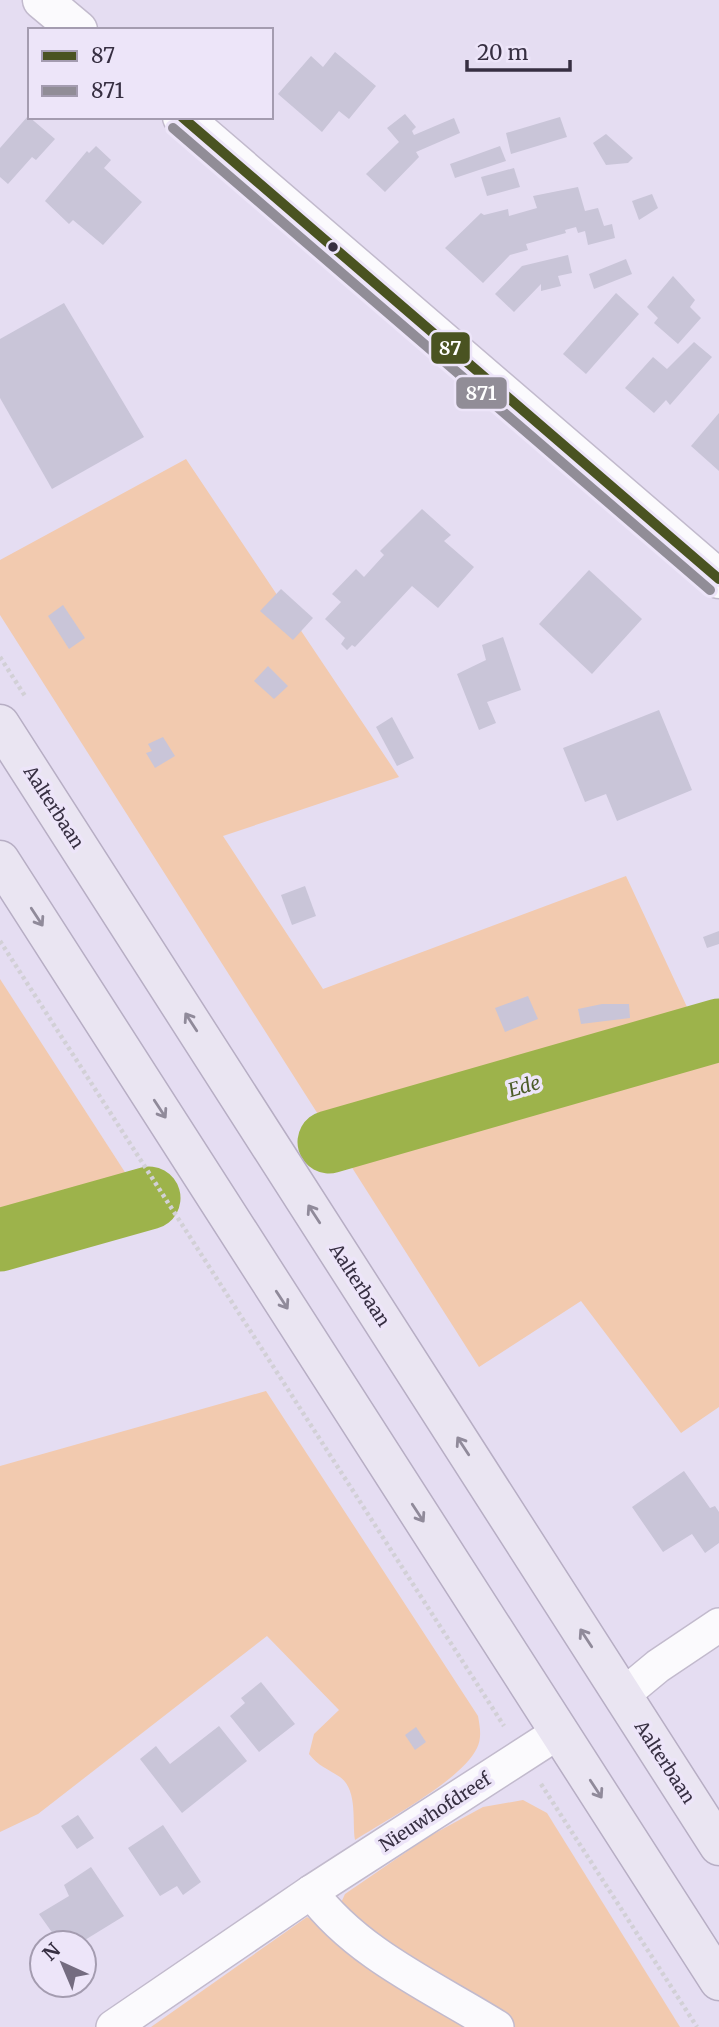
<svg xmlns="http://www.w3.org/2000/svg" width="719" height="2027" font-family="Merriweather,serif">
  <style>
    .green { fill: #f2caaf }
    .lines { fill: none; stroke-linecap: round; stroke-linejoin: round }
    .river { stroke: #9db34b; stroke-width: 63 }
    .building { fill: #c9c5d8 }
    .minor-casing { stroke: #c2bacd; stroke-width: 36 }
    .tertiary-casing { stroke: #c2bacd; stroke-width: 41 }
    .trunk-casing { stroke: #b7aec4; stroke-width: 41 }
    .path { stroke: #d2d0d6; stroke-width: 4.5; stroke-dasharray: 3.5 3.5; stroke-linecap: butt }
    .minor { stroke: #fbfafd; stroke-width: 33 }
    .tertiary { stroke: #fbfafd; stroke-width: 38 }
    .trunk { stroke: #eae5f2; stroke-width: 38 }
    .bus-1-casing { stroke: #ede5f9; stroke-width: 16 }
    .bus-2-casing { stroke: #ede5f9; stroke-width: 16 }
    .bus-1 { stroke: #4a5321; stroke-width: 10 }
    .bus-2 { stroke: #918d97; stroke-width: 10 }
    .oneway { stroke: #908a9a }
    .bus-dot { fill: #372f42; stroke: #ede5f9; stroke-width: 2.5 }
    .labels { text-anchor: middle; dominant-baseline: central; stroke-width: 7; stroke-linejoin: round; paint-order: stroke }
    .street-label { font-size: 18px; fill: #372f42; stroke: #ede5f9 }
    .water-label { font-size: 19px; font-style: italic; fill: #4c5c29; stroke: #ede5f9 }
    .line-badge { stroke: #ede5f9; stroke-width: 2.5 }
    .badge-label { font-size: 19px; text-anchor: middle; font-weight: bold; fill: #fff }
  </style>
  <rect width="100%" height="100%" fill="#e5ddf2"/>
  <!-- green -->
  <g class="green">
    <polygon points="186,459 399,777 223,836 323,989 626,876 701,1037 719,1033 719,1407 681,1433 581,1301 479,1367 0,615 0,560"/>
    <polygon points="0,979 152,1214 0,1256"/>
    <path d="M 266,1391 L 478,1716 C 480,1727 482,1738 477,1748 C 462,1780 386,1820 355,1840 C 352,1821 358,1790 340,1777 C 328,1769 318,1766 309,1754 L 314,1734 L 339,1710 L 267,1636 L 38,1814 L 0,1832 L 0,1466 Z"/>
    <polygon points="523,1800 547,1813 680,2027 508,2027 363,1938 340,1905 345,1894 428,1837 483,1807"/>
    <polygon points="307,1917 477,2027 151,2027"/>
  </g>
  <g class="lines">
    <!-- river -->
    <g class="river">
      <polyline points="329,1142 719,1030"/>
      <polyline points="0,1240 149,1198"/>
    </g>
  </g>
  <!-- building -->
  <g class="building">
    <polygon points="335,52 376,86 349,119 339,111 322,132 278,94 311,56 323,67"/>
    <polygon points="405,114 416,127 412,131 414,135 454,118 460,133 416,152 419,157 385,192 366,174 399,142 387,128"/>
    <polygon points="28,116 55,139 36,160 32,157 8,184 0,177 0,148"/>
    <polygon points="560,117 567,137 511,154 506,133"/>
    <polygon points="606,134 633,158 628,163 606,165 593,143"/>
    <polygon points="96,146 111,160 104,168 142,202 103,245 73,220 69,224 45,201 87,151 89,153"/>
    <polygon points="500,146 506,161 455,178 450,164"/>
    <polygon points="514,168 520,187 487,196 481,177"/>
    <polygon points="578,187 585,211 598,208 604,226 612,224 615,238 588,245 585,231 578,233 576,227 565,230 566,233 526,244 528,250 510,255 483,283 445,248 481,213 484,215 508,209 509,216 537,208 533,196"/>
    <polygon points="652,194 658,208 639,220 632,201"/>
    <polygon points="568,255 572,273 558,276 561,286 541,291 541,284 514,312 495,294 522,266"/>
    <polygon points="626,259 632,274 594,289 589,274"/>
    <polygon points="673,276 695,300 690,307 701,318 678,344 654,323 658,318 647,307"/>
    <polygon points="616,293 639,314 586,374 563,354"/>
    <polygon points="64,303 144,437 52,489 0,398 0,339"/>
    <polygon points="694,342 712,357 670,405 666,400 654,413 625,388 653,357 667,369"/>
    <polygon points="719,413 719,471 691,446"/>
    <polygon points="422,509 451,535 444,541 474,567 438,608 412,586 355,647 352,645 347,650 341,644 345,638 325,619 341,602 332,594 356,569 364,577 384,555 380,551"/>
    <polygon points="589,570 642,619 592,674 539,624"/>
    <polygon points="281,589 313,618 293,640 260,611"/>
    <polygon points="63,605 85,638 69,649 48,616"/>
    <polygon points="503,637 521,690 487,702 496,723 479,730 457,674 486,660 482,645"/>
    <polygon points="268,666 288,686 274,699 254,681"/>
    <polygon points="659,710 692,790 617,821 606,794 585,802 563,748"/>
    <polygon points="392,717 414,758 397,766 376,727"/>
    <polygon points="163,737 175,756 155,768 146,753 152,751 148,744"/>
    <polygon points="305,886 316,916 292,925 281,895"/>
    <polygon points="719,931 719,944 707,948 703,937"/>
    <polygon points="528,996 538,1019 505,1032 495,1008"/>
    <polygon points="602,1004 629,1004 630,1018 581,1024 578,1009"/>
    <polygon points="684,1471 710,1508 715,1506 719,1512 719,1543 705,1553 692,1534 663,1552 632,1507"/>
    <polygon points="261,1682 295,1724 259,1752 230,1716 245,1703 241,1698"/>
    <polygon points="219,1726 247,1761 182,1813 140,1759 156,1746 170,1764"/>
    <polygon points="416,1727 426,1742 415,1750 405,1735"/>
    <polygon points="78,1815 94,1838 77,1849 61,1826"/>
    <polygon points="163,1825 201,1882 183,1895 177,1886 160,1896 128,1848"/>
    <polygon points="91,1867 124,1916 80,1943 72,1943 65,1933 56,1938 39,1914 69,1896 64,1885"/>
  </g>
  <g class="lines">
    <defs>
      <g id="minor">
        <polyline points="623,1695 658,1666 719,1625"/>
        <path d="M 311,1892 C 357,1954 433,1987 497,2027"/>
        <polyline points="113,2027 311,1892 559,1732"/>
      </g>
      <g id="tertiary">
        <polyline points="42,0 78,30"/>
        <polyline points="182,117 719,579"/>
      </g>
      <g id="trunk">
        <polyline points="0,724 719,1846"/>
        <polyline points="0,860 719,1981"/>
      </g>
    </defs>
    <!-- minor casing -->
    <use href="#minor" class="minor-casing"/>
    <!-- tertiary casing -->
    <use href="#tertiary" class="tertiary-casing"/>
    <!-- trunk casing -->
    <use href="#trunk" class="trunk-casing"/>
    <!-- path -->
    <g class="path">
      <polyline points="0,657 25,696"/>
      <polyline points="0,941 504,1726"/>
      <polyline points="541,1784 697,2027"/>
    </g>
    <!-- minor -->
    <use href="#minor" class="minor"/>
    <!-- tertiary -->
    <use href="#tertiary" class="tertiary"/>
    <!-- trunk -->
    <use href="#trunk" class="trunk"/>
    <defs>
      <polyline id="bus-1" points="182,117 719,579"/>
      <polyline id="bus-2" points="173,128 710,590"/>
    </defs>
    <!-- bus-1 casing -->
    <use href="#bus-1" class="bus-1-casing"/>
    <!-- bus-2 casing -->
    <use href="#bus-2" class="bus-2-casing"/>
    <!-- bus-1 -->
    <use href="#bus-1" class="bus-1"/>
    <!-- bus-2 -->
    <use href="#bus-2" class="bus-2"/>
  </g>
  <!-- one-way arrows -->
  <defs><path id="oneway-shaft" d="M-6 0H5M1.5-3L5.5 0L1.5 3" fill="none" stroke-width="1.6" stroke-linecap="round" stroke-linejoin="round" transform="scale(1.75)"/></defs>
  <g class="oneway">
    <use href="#oneway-shaft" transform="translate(37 917) rotate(57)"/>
    <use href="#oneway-shaft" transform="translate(191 1022) rotate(-123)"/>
    <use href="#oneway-shaft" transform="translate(160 1109) rotate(57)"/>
    <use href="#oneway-shaft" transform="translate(314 1214) rotate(-123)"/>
    <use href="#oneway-shaft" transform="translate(282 1300) rotate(57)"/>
    <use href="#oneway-shaft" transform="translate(463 1446) rotate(-123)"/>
    <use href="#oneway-shaft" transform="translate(418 1513) rotate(57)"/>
    <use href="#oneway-shaft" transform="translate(586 1638) rotate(-123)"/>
    <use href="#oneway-shaft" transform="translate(596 1789) rotate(57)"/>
  </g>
  <!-- markers -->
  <circle class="bus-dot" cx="333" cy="247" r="6"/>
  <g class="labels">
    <!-- street labels -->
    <g class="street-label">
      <text transform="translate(54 807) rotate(57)">Aalterbaan</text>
      <text transform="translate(360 1285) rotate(57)">Aalterbaan</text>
      <text transform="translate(665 1762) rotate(57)">Aalterbaan</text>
      <text transform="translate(435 1812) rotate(-33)">Nieuwhofdreef</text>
    </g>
    <!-- water labels -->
    <g class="water-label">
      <text transform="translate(524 1086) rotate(-16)">Ede</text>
    </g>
  </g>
  <g class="line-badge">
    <rect x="430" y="331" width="41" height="34" rx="7" fill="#4a5321"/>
    <rect x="455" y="376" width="53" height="34" rx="7" fill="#918d97"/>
  </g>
  <g class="badge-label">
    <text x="450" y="355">87</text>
    <text x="481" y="400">871</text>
  </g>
  <!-- legend -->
  <rect x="28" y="28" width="245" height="91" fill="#ede5f9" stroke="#a49cb0" stroke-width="2"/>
  <rect x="42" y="51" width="35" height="10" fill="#4a5321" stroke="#a49cb0" stroke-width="2"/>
  <text x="91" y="63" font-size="21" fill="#372f42">87</text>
  <rect x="42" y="86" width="35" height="10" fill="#918d97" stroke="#a49cb0" stroke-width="2"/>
  <text x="91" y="98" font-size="21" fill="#372f42">871</text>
  <!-- north arrow -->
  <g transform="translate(63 1964) rotate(316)"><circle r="33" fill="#ede5f9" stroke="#a49cb0" stroke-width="2"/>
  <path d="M0-5L12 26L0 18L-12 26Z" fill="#746c80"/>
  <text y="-10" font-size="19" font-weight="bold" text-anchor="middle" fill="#372f42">N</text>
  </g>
  <!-- scale -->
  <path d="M467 60v10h103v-10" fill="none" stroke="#372f42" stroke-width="3.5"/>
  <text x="477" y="60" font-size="21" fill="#372f42" stroke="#ede5f9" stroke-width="5" paint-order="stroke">20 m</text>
</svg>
